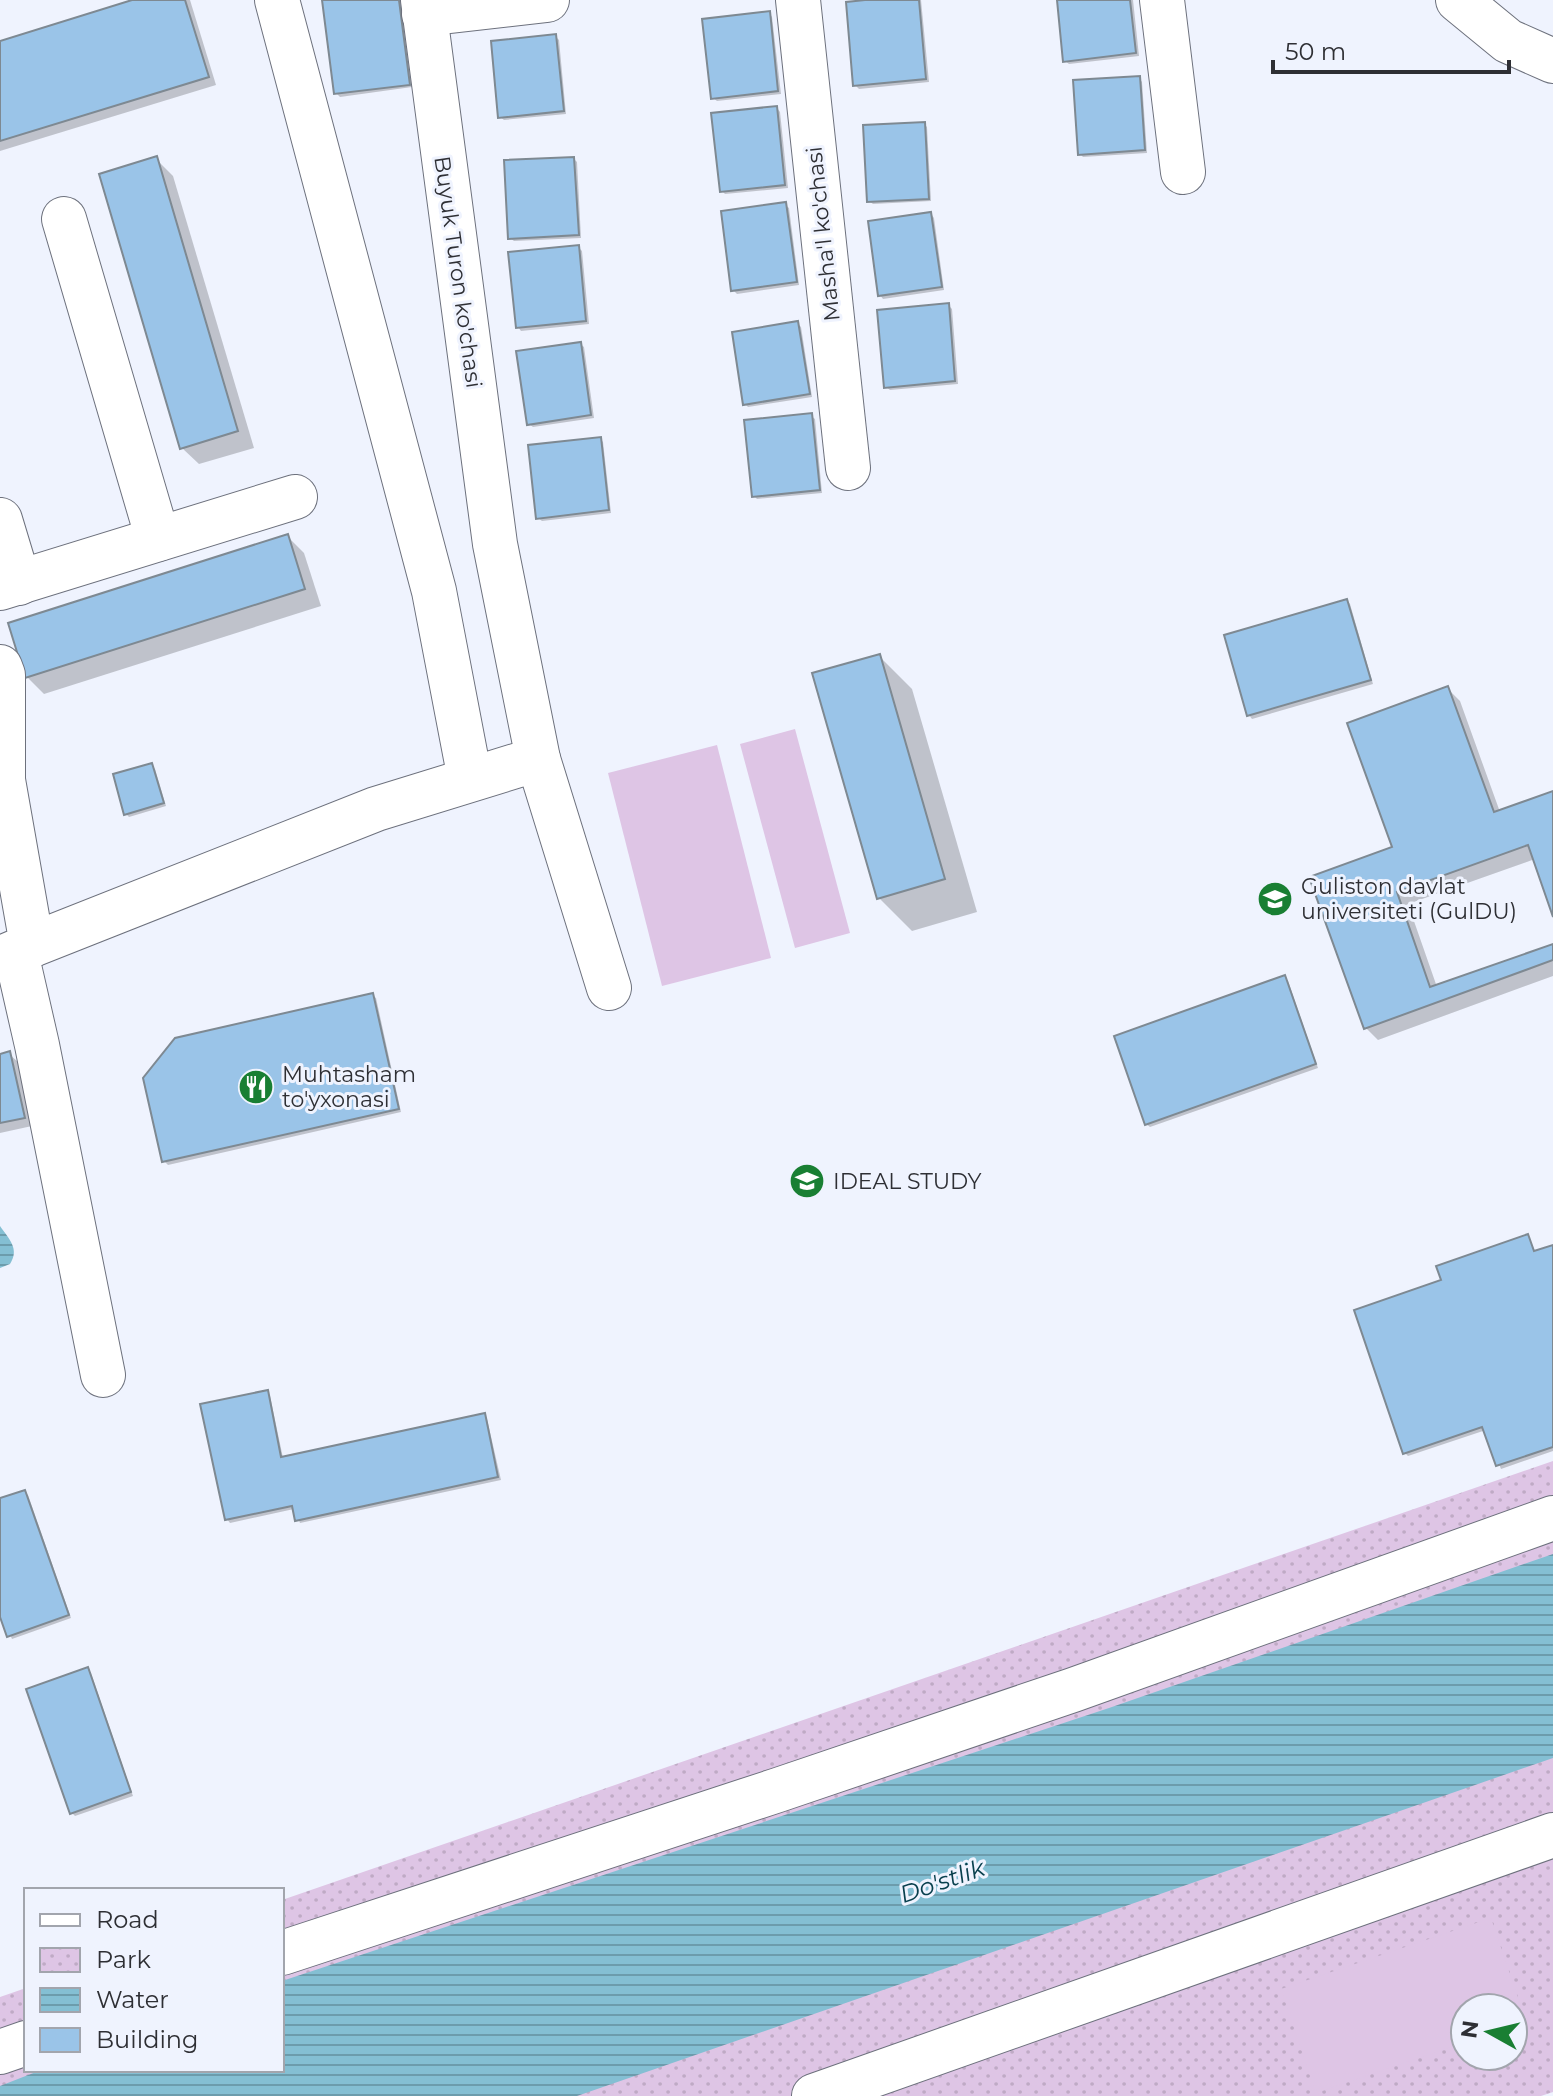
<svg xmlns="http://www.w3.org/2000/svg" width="1553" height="2096" font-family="Montserrat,sans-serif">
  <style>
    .park { fill: url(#park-dots); fill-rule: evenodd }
    .pitch { fill: #dec5e5 }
    .water { fill: url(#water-rules) }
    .shadow { fill: #0003 }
    .building { fill: #9ac4e8; stroke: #7e8992; stroke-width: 2 }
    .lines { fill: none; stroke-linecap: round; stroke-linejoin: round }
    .minor-casing { stroke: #6d717d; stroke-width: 46 }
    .minor { stroke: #fff; stroke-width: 44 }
    .labels { text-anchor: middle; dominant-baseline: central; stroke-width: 6; stroke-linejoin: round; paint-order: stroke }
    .street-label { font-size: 22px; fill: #2e2f34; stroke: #eff3fe }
    .poi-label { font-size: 22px; fill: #2e2f34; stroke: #eff3fe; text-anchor: start }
    .water-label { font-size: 24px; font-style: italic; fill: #09404e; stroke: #eff3fe }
  </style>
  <defs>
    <pattern id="park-dots" width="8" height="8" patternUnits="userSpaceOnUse" patternTransform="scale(2)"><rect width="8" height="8" fill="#dec5e5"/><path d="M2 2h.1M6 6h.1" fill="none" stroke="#bfaac5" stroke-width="1.8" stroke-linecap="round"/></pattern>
    <pattern id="water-rules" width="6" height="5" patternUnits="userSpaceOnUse" patternTransform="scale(2)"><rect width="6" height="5" fill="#84bfd3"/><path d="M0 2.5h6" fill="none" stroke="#6c9cac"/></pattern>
  </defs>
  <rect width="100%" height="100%" fill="#eff3fe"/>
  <!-- park -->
  <path class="park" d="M 1553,1461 L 1553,2092 L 1541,2096 L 0,2096 L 0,1997 L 26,1988 L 26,2070 L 282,2070 L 282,1900 ZM 1465,2008 L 1513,2008 L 1513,2056 L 1465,2056 Z"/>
  <!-- pitch -->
  <g class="pitch">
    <polygon points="795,729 850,933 795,948 740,744"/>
    <polygon points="717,745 771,958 662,986 608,773"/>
    <polygon points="1491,1918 1526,2021 1513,2025 1513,2008 1465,2008 1465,2042 1316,2093 1281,1989"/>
  </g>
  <!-- water -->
  <g class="water">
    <path d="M 0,1226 C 9,1239 20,1249 10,1264 L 0,1268 Z"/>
    <polygon points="1553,1554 1553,1758 577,2096 0,2096 0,2086 41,2070 282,2070 282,1981 1109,1708"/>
  </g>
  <!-- shadow -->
  <g class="shadow">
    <polygon points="138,0 190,0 216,85 0,151 0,43"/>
    <polygon points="324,0 401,0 412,87 340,97 336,93"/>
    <polygon points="885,0 921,0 929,82 859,89 855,85"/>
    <polygon points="1059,0 1133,0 1139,56 1069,64 1065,61"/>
    <polygon points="769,13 772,17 781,94 717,101 713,98"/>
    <polygon points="555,36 559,40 566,114 504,120 500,117"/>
    <polygon points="1139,78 1142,82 1147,153 1083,157 1080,154"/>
    <polygon points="777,108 780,112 788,188 725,194 722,191"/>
    <polygon points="924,124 927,127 931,201 873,204 869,201"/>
    <polygon points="156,159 173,176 254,448 199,464 182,448"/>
    <polygon points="574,159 577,162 581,238 514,241 510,238"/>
    <polygon points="785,205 789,208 799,285 737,294 733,290"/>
    <polygon points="931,214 934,218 944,290 883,299 880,295"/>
    <polygon points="578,247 582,251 589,324 521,331 518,327"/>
    <polygon points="948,305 952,309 958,384 890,390 886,387"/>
    <polygon points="798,324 801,327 812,397 748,407 745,404"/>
    <polygon points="580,344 584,347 594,418 533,427 529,424"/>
    <polygon points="811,416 815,419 822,493 757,499 754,496"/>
    <polygon points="600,439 603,442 611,513 542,521 538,518"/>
    <polygon points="287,536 304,553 321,606 44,694 27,677"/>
    <polygon points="1347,601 1350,604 1373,684 1252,719 1249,715"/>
    <polygon points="879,656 912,689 977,912 912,931 879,898"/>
    <polygon points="1447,688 1460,701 1500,812 1553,793 1553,911 1535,859 1408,904 1437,987 1553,946 1553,976 1378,1040 1365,1027 1395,848"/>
    <polygon points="151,765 155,769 166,806 129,817 126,814"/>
    <polygon points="1284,978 1288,981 1318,1068 1150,1127 1146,1124"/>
    <polygon points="372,995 376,998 401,1112 168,1165 164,1161"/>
    <polygon points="9,1054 18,1062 32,1126 0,1133 0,1056"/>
    <polygon points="1528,1237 1536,1253 1553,1247 1553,1451 1501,1469 1486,1430 1408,1456 1405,1453 1444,1282"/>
    <polygon points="267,1392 270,1396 283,1458 484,1416 487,1419 501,1480 300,1523 294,1509 230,1523 227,1519"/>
    <polygon points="24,1492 28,1495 71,1618 12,1639 0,1611 0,1500"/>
    <polygon points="87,1670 91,1673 133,1796 75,1816 72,1813"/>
  </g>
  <!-- building -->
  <g class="building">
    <polygon points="132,0 185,0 209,77 0,141 0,41"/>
    <polygon points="322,0 399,0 410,85 334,94"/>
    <polygon points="865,0 919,0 926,79 853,86 846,2"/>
    <polygon points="1057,0 1130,0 1136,53 1063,62"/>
    <polygon points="770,11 778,91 711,99 702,19"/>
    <polygon points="556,34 564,111 498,118 491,41"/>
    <polygon points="1140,76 1145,150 1078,155 1073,80"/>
    <polygon points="777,106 785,185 720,192 711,113"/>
    <polygon points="925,122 929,199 867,202 863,125"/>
    <polygon points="157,156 238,431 180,449 99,174"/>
    <polygon points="574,157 579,235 508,239 504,160"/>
    <polygon points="786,202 797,282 731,291 721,211"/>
    <polygon points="931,212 942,287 878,296 868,221"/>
    <polygon points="579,245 586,321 516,328 508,252"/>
    <polygon points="949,303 955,381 884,388 877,310"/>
    <polygon points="798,321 810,394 743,405 732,332"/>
    <polygon points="581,342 591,415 527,425 516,351"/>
    <polygon points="812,413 820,490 752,497 744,420"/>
    <polygon points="601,437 609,510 536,519 528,445"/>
    <polygon points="288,534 305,589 25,678 8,623"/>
    <polygon points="1347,599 1371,680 1247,716 1224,635"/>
    <polygon points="880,654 945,879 877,899 812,673"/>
    <polygon points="1448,686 1494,812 1553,791 1553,917 1528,845 1397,892 1430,987 1553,944 1553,960 1364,1029 1309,877 1392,847 1347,723"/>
    <polygon points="152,763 164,803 124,815 113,774"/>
    <polygon points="1285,975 1316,1064 1145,1125 1114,1036"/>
    <polygon points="373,993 399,1109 162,1162 143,1078 175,1038"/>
    <polygon points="10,1051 25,1118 0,1123 0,1054"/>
    <polygon points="1528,1234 1534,1251 1553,1245 1553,1447 1496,1466 1482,1427 1403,1454 1354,1310 1441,1280 1436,1266"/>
    <polygon points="268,1390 281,1457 485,1413 498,1477 295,1521 292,1506 225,1520 200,1404"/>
    <polygon points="25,1490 69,1615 7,1637 0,1617 0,1498"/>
    <polygon points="88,1667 131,1792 70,1814 26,1689"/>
  </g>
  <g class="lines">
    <defs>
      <g id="minor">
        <polyline points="277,0 434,591 470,779"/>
        <polyline points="798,0 848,468"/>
        <polyline points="1162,0 1183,172"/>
        <polyline points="1458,0 1508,41 1553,61"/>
        <polyline points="424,14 547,0"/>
        <polyline points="64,219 158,539"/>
        <polyline points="0,520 19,583"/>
        <polyline points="0,588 295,497"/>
        <polyline points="0,667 3,675 3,780 32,945 6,956"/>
        <polyline points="538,759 609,988"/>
        <polyline points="32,945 376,809 538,759 495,544 423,0"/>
        <polyline points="16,953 37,1045 103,1375"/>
        <polyline points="282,1953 778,1790 1073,1690 1553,1518"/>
        <polyline points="0,2052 26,2043"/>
        <polyline points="814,2096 1553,1835"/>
      </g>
    </defs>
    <!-- minor casing -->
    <use href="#minor" class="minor-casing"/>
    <!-- minor -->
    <use href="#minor" class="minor"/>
  </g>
  <!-- icons -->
  <defs>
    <symbol id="university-disc" viewBox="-11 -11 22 22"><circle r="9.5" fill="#197f33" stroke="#eff3fe"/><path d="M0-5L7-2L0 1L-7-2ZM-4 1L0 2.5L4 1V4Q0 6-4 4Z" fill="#fff"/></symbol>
    <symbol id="restaurant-disc" viewBox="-11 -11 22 22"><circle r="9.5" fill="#197f33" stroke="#eff3fe"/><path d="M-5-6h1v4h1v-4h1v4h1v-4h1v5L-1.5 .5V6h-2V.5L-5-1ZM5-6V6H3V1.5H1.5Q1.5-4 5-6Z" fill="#fff"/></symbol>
    <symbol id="school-disc" viewBox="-11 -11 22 22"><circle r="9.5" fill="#197f33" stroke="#eff3fe"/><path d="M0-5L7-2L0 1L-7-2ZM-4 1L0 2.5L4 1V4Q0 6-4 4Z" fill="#fff"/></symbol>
  </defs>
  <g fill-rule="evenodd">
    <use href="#university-disc" x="1255" y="879" width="40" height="40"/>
    <use href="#restaurant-disc" x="236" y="1067" width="40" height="40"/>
    <use href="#school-disc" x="787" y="1161" width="40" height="40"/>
  </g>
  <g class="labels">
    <!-- street labels -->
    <g class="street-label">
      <text transform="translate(823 234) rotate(-96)">Masha'l ko'chasi</text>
      <text transform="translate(458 272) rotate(82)">Buyuk Turon ko'chasi</text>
    </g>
    <!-- poi labels -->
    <g class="poi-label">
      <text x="1301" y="886">Guliston davlat<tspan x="1301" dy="25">universiteti (GulDU)</tspan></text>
      <text x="282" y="1074">Muhtasham<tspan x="282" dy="25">to'yxonasi</tspan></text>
      <text x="833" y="1181">IDEAL STUDY</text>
    </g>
    <!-- water labels -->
    <g class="water-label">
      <text transform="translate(942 1881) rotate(-19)">Do'stlik</text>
    </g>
  </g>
  <!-- legend -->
  <rect x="24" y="1888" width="260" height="184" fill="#eff3fe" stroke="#a2a5ad" stroke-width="2"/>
  <rect x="40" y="1914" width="40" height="12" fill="#ffffff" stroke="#a2a5ad" stroke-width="2"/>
  <text x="96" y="1928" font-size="24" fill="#2e2f34">Road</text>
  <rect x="40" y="1948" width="40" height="24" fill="url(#park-dots)" stroke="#a2a5ad" stroke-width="2"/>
  <text x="96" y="1968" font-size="24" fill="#2e2f34">Park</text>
  <rect x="40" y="1988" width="40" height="24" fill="url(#water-rules)" stroke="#a2a5ad" stroke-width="2"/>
  <text x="96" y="2008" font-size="24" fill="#2e2f34">Water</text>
  <rect x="40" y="2028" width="40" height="24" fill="#9ac4e8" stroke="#a2a5ad" stroke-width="2"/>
  <text x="96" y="2048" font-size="24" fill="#2e2f34">Building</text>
  <!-- north arrow -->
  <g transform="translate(1489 2032) rotate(278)"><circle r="38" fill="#eff3fe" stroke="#a2a5ad" stroke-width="2"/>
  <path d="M0-6L14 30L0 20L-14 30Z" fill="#197f33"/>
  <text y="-12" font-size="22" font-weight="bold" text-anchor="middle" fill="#2e2f34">N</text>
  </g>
  <!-- scale -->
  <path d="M1273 60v12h236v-12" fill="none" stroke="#2e2f34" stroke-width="4"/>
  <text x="1285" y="60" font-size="24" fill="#2e2f34" stroke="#eff3fe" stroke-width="6" paint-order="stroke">50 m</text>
</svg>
